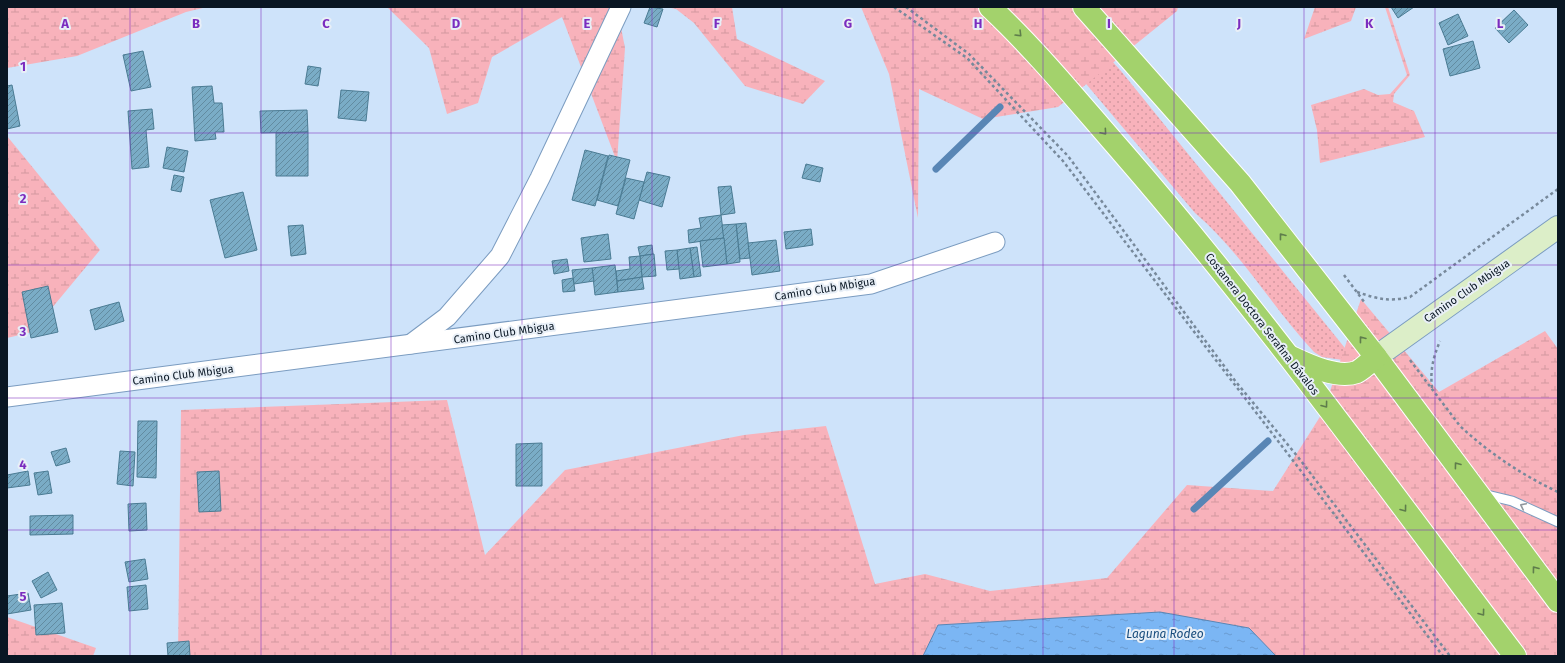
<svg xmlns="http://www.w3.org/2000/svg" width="1565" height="663" font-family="'Fira Sans',sans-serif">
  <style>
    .grass { fill: url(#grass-dots) }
    .wetland { fill: url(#wetland-marsh) }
    .water { fill: url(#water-ripples); stroke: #5986b5 }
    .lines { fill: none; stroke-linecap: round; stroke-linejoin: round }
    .stream { stroke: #5986b5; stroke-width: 7 }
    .building { fill: url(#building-hatch); stroke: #4a7b93 }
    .service-casing { stroke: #7b9cc0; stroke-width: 11 }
    .minor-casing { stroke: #7b9cc0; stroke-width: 21 }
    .secondary-casing { stroke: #7b9cc0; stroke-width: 24 }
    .trunk-casing { stroke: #fff; stroke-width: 24 }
    .path { stroke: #77899b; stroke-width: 2.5; stroke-dasharray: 3 3; stroke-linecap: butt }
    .service { stroke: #fff; stroke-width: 9 }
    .minor { stroke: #fff; stroke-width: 19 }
    .secondary { stroke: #dceec8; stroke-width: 22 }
    .trunk { stroke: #a3d26c; stroke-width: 22 }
    .oneway { stroke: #5e7d4b }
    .oneway2 { stroke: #90969c }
    .grid { fill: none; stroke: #7b2cbf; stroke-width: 1; stroke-opacity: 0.55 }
    .labels { text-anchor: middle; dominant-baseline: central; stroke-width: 4; stroke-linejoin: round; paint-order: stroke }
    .street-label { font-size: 11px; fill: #091623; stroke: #e8eff7 }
    .water-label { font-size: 12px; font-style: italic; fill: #164b7c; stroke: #e8eff7 }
    .grid-label { font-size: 13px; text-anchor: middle; font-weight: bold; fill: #7b2cbf; stroke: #e8eff7; stroke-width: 4; stroke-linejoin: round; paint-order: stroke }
  </style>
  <defs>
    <pattern id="grass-dots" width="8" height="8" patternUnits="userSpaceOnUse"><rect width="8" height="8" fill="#f8b2bb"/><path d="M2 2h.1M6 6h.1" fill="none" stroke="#d398a0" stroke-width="1.8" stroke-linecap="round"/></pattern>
    <pattern id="wetland-marsh" width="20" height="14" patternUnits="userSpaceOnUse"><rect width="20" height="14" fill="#f8b2bb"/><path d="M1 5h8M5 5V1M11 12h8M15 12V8" fill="none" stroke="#d398a0"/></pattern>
    <pattern id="water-ripples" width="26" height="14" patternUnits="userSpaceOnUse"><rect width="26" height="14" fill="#7bb6f4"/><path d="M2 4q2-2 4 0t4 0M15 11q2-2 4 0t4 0" fill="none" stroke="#699cd1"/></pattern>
    <pattern id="building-hatch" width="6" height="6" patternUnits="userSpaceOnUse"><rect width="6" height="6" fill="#7aacc6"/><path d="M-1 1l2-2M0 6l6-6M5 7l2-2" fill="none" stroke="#628ba0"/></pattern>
  </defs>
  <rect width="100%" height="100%" fill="#cee3fa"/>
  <!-- grass -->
  <path class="grass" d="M 1070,14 L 1121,71 L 1353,358 L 1350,361 L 1322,357 L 1314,352 C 1272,307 1242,253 1195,213 L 1049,40 Z"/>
  <!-- wetland -->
  <g class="wetland">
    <polygon points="7,7 207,7 186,12 77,56 7,68"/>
    <polygon points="387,7 617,7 625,48 617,162 562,17 492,57 478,103 447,114 429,48"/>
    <polygon points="666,7 732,7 737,39 825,81 803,104 745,86 694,23 676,9"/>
    <polygon points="861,7 1178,7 1177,11 1058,107 983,119 919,89 918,218 889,74"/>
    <polygon points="1315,7 1356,7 1351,21 1304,39"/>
    <polygon points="1385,7 1388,7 1410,75 1394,94 1393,102 1414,111 1425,137 1320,163 1317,130 1311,105 1364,89 1378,95 1390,94 1407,75"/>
    <polygon points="7,136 100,250 32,332 7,338"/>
    <polygon points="1361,299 1439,392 1545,331 1558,349 1558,656 178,656 181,410 447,400 485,555 565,470 744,435 826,426 875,584 925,574 990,591 1107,578 1187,485 1273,491 1323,412"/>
    <polygon points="7,617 96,648 93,656 7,656"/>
  </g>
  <!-- water -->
  <polygon class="water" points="1160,612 1249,628 1276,656 923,656 938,625"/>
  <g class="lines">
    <!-- stream -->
    <g class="stream">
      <polyline points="936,169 1000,107"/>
      <polyline points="1194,509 1268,441"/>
    </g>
  </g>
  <!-- building -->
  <g class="building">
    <polygon points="650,7 663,9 657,27 644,23"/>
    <polygon points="1391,7 1414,7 1398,18"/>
    <polygon points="1514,10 1528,25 1509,43 1495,28"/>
    <polygon points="1458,14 1468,36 1448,45 1439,23"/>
    <polygon points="1473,41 1480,68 1450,76 1443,49"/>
    <polygon points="143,51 151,87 131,91 123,55"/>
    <polygon points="308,66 321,68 318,86 305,84"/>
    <polygon points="12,85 20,126 7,129 7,86"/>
    <polygon points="212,86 214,103 222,103 224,132 215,132 216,139 195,141 192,87"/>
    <polygon points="341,90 369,92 366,121 338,118"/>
    <polygon points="152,109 154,129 146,130 149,167 132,169 128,111"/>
    <polygon points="307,110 308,132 261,133 260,111"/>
    <polygon points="308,132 308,176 276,176 276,133"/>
    <polygon points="167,147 188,151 184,172 163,168"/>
    <polygon points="585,150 608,156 595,206 572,200"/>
    <polygon points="609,155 630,160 618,206 597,200"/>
    <polygon points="806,164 823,168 820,182 802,178"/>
    <polygon points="647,172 670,177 662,207 639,200"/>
    <polygon points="174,175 184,177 181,192 171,190"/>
    <polygon points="626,178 644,182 634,219 616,214"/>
    <polygon points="731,186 735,213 721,215 718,187"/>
    <polygon points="243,192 257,250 225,258 210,200"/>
    <polygon points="721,215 724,238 689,243 688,230 701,228 699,218"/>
    <polygon points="746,223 750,258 740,259 736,224"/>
    <polygon points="736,224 740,262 727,264 722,225"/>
    <polygon points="303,225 306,254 291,256 288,226"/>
    <polygon points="811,229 813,245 786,249 784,232"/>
    <polygon points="608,234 611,259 584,262 581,238"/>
    <polygon points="724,238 727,264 703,267 700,241"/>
    <polygon points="776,240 780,271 752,275 748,243"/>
    <polygon points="652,245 653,254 640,256 638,247"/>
    <polygon points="697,247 701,276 694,277 690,248"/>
    <polygon points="690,248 694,277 680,279 677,250"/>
    <polygon points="677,250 679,269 667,270 665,251"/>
    <polygon points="654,254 656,276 642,277 640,256"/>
    <polygon points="640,256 642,277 617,281 616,271 630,269 629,257"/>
    <polygon points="567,259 569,271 554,274 552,261"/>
    <polygon points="615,265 618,292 595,295 592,268"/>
    <polygon points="592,268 594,281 574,284 572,270"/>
    <polygon points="642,277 644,289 618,292 617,281"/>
    <polygon points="573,278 575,291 563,292 562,280"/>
    <polygon points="48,286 58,332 31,338 22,292"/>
    <polygon points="119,302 124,321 95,330 90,310"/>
    <polygon points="138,421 157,421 156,478 137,477"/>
    <polygon points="542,443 542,486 516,486 516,444"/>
    <polygon points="66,448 70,462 56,466 51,452"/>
    <polygon points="120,451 135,452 133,486 117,484"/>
    <polygon points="28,471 30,485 7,488 7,475"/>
    <polygon points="48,471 52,493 38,495 34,473"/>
    <polygon points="219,471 221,511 199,512 197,472"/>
    <polygon points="146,503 147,530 129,531 128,504"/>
    <polygon points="73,515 73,534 30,535 30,516"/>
    <polygon points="145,559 148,579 129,582 125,562"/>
    <polygon points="48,572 57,590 41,598 32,581"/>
    <polygon points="146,585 148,609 129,611 127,587"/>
    <polygon points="28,593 31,610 7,614 7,596"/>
    <polygon points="62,603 65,633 36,635 34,605"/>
    <polygon points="189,641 190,656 168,656 167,643"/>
  </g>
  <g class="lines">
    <defs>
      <polyline id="service" points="1483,494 1512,501 1558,522"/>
      <g id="minor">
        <polyline points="411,344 447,317 500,256 540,178 621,7"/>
        <polyline points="7,397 871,284 995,242"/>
      </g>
      <polyline id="secondary" points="1376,357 1558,227"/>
      <g id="trunk">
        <path d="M 990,7 C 1038,52 1080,104 1123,153 C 1262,313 1387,487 1515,656"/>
        <polyline points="1084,7 1240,183 1376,357 1558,601"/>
        <path d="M 1291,357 C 1308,365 1337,379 1357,372 C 1363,369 1371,361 1376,357"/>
      </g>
    </defs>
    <!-- service casing -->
    <use href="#service" class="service-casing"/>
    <!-- minor casing -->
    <use href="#minor" class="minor-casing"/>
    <!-- secondary casing -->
    <use href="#secondary" class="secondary-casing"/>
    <!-- trunk casing -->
    <use href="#trunk" class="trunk-casing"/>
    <!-- path -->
    <g class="path">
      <polyline points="894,7 967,58 1063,161 1443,656"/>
      <polyline points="906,7 969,54 1068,156 1236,382 1298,457 1450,656"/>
      <polyline points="1344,275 1365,303"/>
      <path d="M 1357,292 C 1378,299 1388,302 1410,297 L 1558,189"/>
      <path d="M 1410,360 L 1460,426 C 1489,453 1522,475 1558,492"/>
      <path d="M 1432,388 C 1430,370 1433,358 1440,341"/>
    </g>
    <!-- service -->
    <use href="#service" class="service"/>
    <!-- minor -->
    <use href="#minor" class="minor"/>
    <!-- secondary -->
    <use href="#secondary" class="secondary"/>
    <!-- trunk -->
    <use href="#trunk" class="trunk"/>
  </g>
  <!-- one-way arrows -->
  <defs><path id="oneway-chevron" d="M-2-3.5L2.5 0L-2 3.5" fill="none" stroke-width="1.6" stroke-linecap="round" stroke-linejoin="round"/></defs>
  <g class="oneway">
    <use href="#oneway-chevron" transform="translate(1019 34) rotate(45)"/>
    <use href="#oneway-chevron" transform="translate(1104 132) rotate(49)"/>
    <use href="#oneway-chevron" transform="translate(1282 236) rotate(-128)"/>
    <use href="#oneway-chevron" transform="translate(1362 339) rotate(-128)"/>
    <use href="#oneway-chevron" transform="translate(1325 405) rotate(53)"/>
    <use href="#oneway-chevron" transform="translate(1457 465) rotate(-127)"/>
    <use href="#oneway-chevron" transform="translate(1404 509) rotate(53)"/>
    <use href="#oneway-chevron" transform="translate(1535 569) rotate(-127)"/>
    <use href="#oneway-chevron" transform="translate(1482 613) rotate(53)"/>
  </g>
  <use class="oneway2" href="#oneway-chevron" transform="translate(1523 506) rotate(-154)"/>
  <!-- grid -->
  <path class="grid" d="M 130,7 L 130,656M 261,7 L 261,656M 391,7 L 391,656M 522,7 L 522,656M 652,7 L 652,656M 782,7 L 782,656M 913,7 L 913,656M 1043,7 L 1043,656M 1174,7 L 1174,656M 1304,7 L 1304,656M 1435,7 L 1435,656M 7,133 L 1558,133M 7,265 L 1558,265M 7,398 L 1558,398M 7,530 L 1558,530"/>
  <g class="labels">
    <!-- street labels -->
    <g class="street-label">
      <text transform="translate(825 289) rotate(-9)">Camino Club Mbigua</text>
      <text transform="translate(1467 291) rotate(-35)">Camino Club Mbigua</text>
      <text transform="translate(1262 324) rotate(52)">Costanera Doctora Serafina Dávalos</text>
      <text transform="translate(504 333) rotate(-8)">Camino Club Mbigua</text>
      <text transform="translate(183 375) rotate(-7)">Camino Club Mbigua</text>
    </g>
    <!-- water labels -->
    <g class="water-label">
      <text x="1165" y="634">Laguna Rodeo</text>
    </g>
  </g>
  <g class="grid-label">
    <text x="65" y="28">A</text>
    <text x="196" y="28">B</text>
    <text x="326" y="28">C</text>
    <text x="456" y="28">D</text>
    <text x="587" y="28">E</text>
    <text x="717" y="28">F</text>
    <text x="848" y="28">G</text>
    <text x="978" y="28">H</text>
    <text x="1109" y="28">I</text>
    <text x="1239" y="28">J</text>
    <text x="1369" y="28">K</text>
    <text x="1500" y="28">L</text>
    <text x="23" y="71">1</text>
    <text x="23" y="203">2</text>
    <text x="23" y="336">3</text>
    <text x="23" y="469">4</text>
    <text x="23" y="601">5</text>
  </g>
  <!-- border -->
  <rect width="1565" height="663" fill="none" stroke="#091623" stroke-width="16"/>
</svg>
